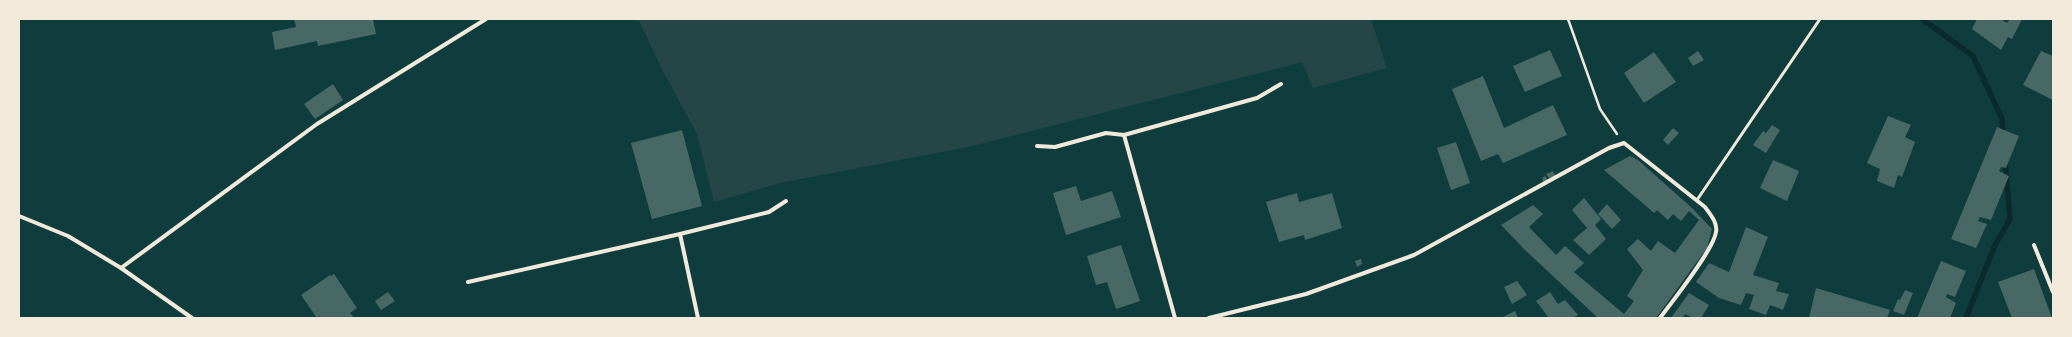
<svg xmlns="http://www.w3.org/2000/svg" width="2072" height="337" font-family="Overpass,sans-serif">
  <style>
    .green { fill: #244646 }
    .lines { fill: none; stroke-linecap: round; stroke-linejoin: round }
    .stream { stroke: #0a2a2b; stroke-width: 5.5 }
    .building { fill: #486865 }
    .path { stroke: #f1e9da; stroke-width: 2.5 }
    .service { stroke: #f1e9da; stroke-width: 3 }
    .minor { stroke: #f1e9da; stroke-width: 4 }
  </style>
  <rect width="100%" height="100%" fill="#0f3d3e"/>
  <!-- green -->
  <polygon class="green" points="638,19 1371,19 1387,68 1313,88 1302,62 973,146 780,183 714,202 697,134 665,75"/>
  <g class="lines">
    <!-- stream -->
    <g class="stream">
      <polyline points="1922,19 1973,56 2002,119 2003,136"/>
      <polyline points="1966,318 1995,245 2010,219 2005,160"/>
    </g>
  </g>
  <!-- building -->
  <g class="building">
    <polygon points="294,19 373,19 376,34 318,46 317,41 275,50 272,32 296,27"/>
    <polygon points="1977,19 2000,19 2007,23 2010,19 2022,19 2012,39 2008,37 2001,50 1972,29"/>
    <polygon points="1550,50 1562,76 1525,92 1513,66"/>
    <polygon points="1698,51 1704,60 1693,66 1688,58"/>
    <polygon points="2041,51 2053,56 2053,100 2023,85"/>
    <polygon points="1654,52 1676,82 1644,103 1624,73"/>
    <polygon points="1483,76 1504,128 1553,105 1567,135 1503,163 1498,154 1481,161 1452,89"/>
    <polygon points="333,84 343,100 315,119 304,104"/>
    <polygon points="1888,116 1911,125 1905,137 1915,142 1902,177 1898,175 1894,188 1877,181 1880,169 1867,163"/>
    <polygon points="1772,125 1780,130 1766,153 1753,145 1763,131 1766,133"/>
    <polygon points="1997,127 2019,136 2006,168 2001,167 1999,171 2009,176 1991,220 1980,217 1978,221 1987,224 1976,248 1951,239"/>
    <polygon points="1673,128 1679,133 1668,145 1663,140"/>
    <polygon points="682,130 702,206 652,219 631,143"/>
    <polygon points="1456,142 1470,183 1451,190 1437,148"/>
    <polygon points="1630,156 1638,160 1692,208 1712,229 1707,248 1656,318 1598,318 1525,250 1501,225 1533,205 1543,214 1529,227 1556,255 1565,246 1584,263 1574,272 1624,314 1634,301 1627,296 1643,270 1627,249 1638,239 1651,251 1658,241 1675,253 1699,220 1689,211 1681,221 1673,214 1668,220 1657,210 1654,213 1604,170"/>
    <polygon points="1773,160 1799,171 1787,201 1760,188"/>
    <polygon points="1553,171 1555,176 1549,178 1546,174"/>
    <polygon points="1545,176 1548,180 1543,182 1542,178"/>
    <polygon points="1076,186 1081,201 1112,191 1121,217 1066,235 1053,193"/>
    <polygon points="1297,193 1299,202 1332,193 1342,228 1305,240 1304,235 1279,242 1266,202"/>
    <polygon points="1584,198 1601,219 1595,225 1606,239 1589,255 1573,240 1587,228 1572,210"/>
    <polygon points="1607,204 1621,220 1612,229 1598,214"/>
    <polygon points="1746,227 1768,237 1753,275 1779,283 1776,291 1789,294 1783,310 1770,305 1766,315 1749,309 1754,295 1746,293 1741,305 1719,298 1696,282 1709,263 1729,272"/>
    <polygon points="1121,245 1140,301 1116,309 1107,282 1096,285 1087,256"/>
    <polygon points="1361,259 1362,264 1357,267 1355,261"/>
    <polygon points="1941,261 1966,271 1955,297 1947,294 1946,297 1956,303 1950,318 1917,318"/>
    <polygon points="2034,269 2052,318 2012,318 1998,282"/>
    <polygon points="334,274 357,308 350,313 354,318 321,318 319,316 317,318 301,295 330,275 331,276"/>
    <polygon points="1517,281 1527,295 1512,304 1504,287"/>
    <polygon points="1816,288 1890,310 1887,318 1809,318"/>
    <polygon points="1905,290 1913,293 1904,315 1893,311 1898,299 1900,300"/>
    <polygon points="388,292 395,301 381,310 375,301"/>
    <polygon points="1550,292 1558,304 1565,300 1578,315 1573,318 1549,318 1536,301"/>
    <polygon points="1689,293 1709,305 1701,318 1693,318 1685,314 1683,318 1671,318"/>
    <polygon points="1515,311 1518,318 1501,318"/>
  </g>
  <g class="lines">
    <!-- path -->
    <polyline class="path" points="1568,19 1600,109 1617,134"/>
    <!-- service -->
    <polyline class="service" points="1697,200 1820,19"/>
    <!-- minor -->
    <g class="minor">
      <polyline points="1037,146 1055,147 1106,133 1124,135"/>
      <polyline points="19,216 68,236 121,268 192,318"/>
      <polyline points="2034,245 2053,292"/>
      <polyline points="121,268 317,124 486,19"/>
      <polyline points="468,282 680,234"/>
      <polyline points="698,318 680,234 769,212 786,201"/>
      <polyline points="1175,318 1124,135 1257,98 1281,84"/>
      <path d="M 1209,318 L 1306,294 L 1414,255 L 1609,148 L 1624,143 L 1705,207 C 1710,214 1718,223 1716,232 C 1714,249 1672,302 1660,318"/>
    </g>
  </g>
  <!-- border -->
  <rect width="2072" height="337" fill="none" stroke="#f1e9da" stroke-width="40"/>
</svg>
